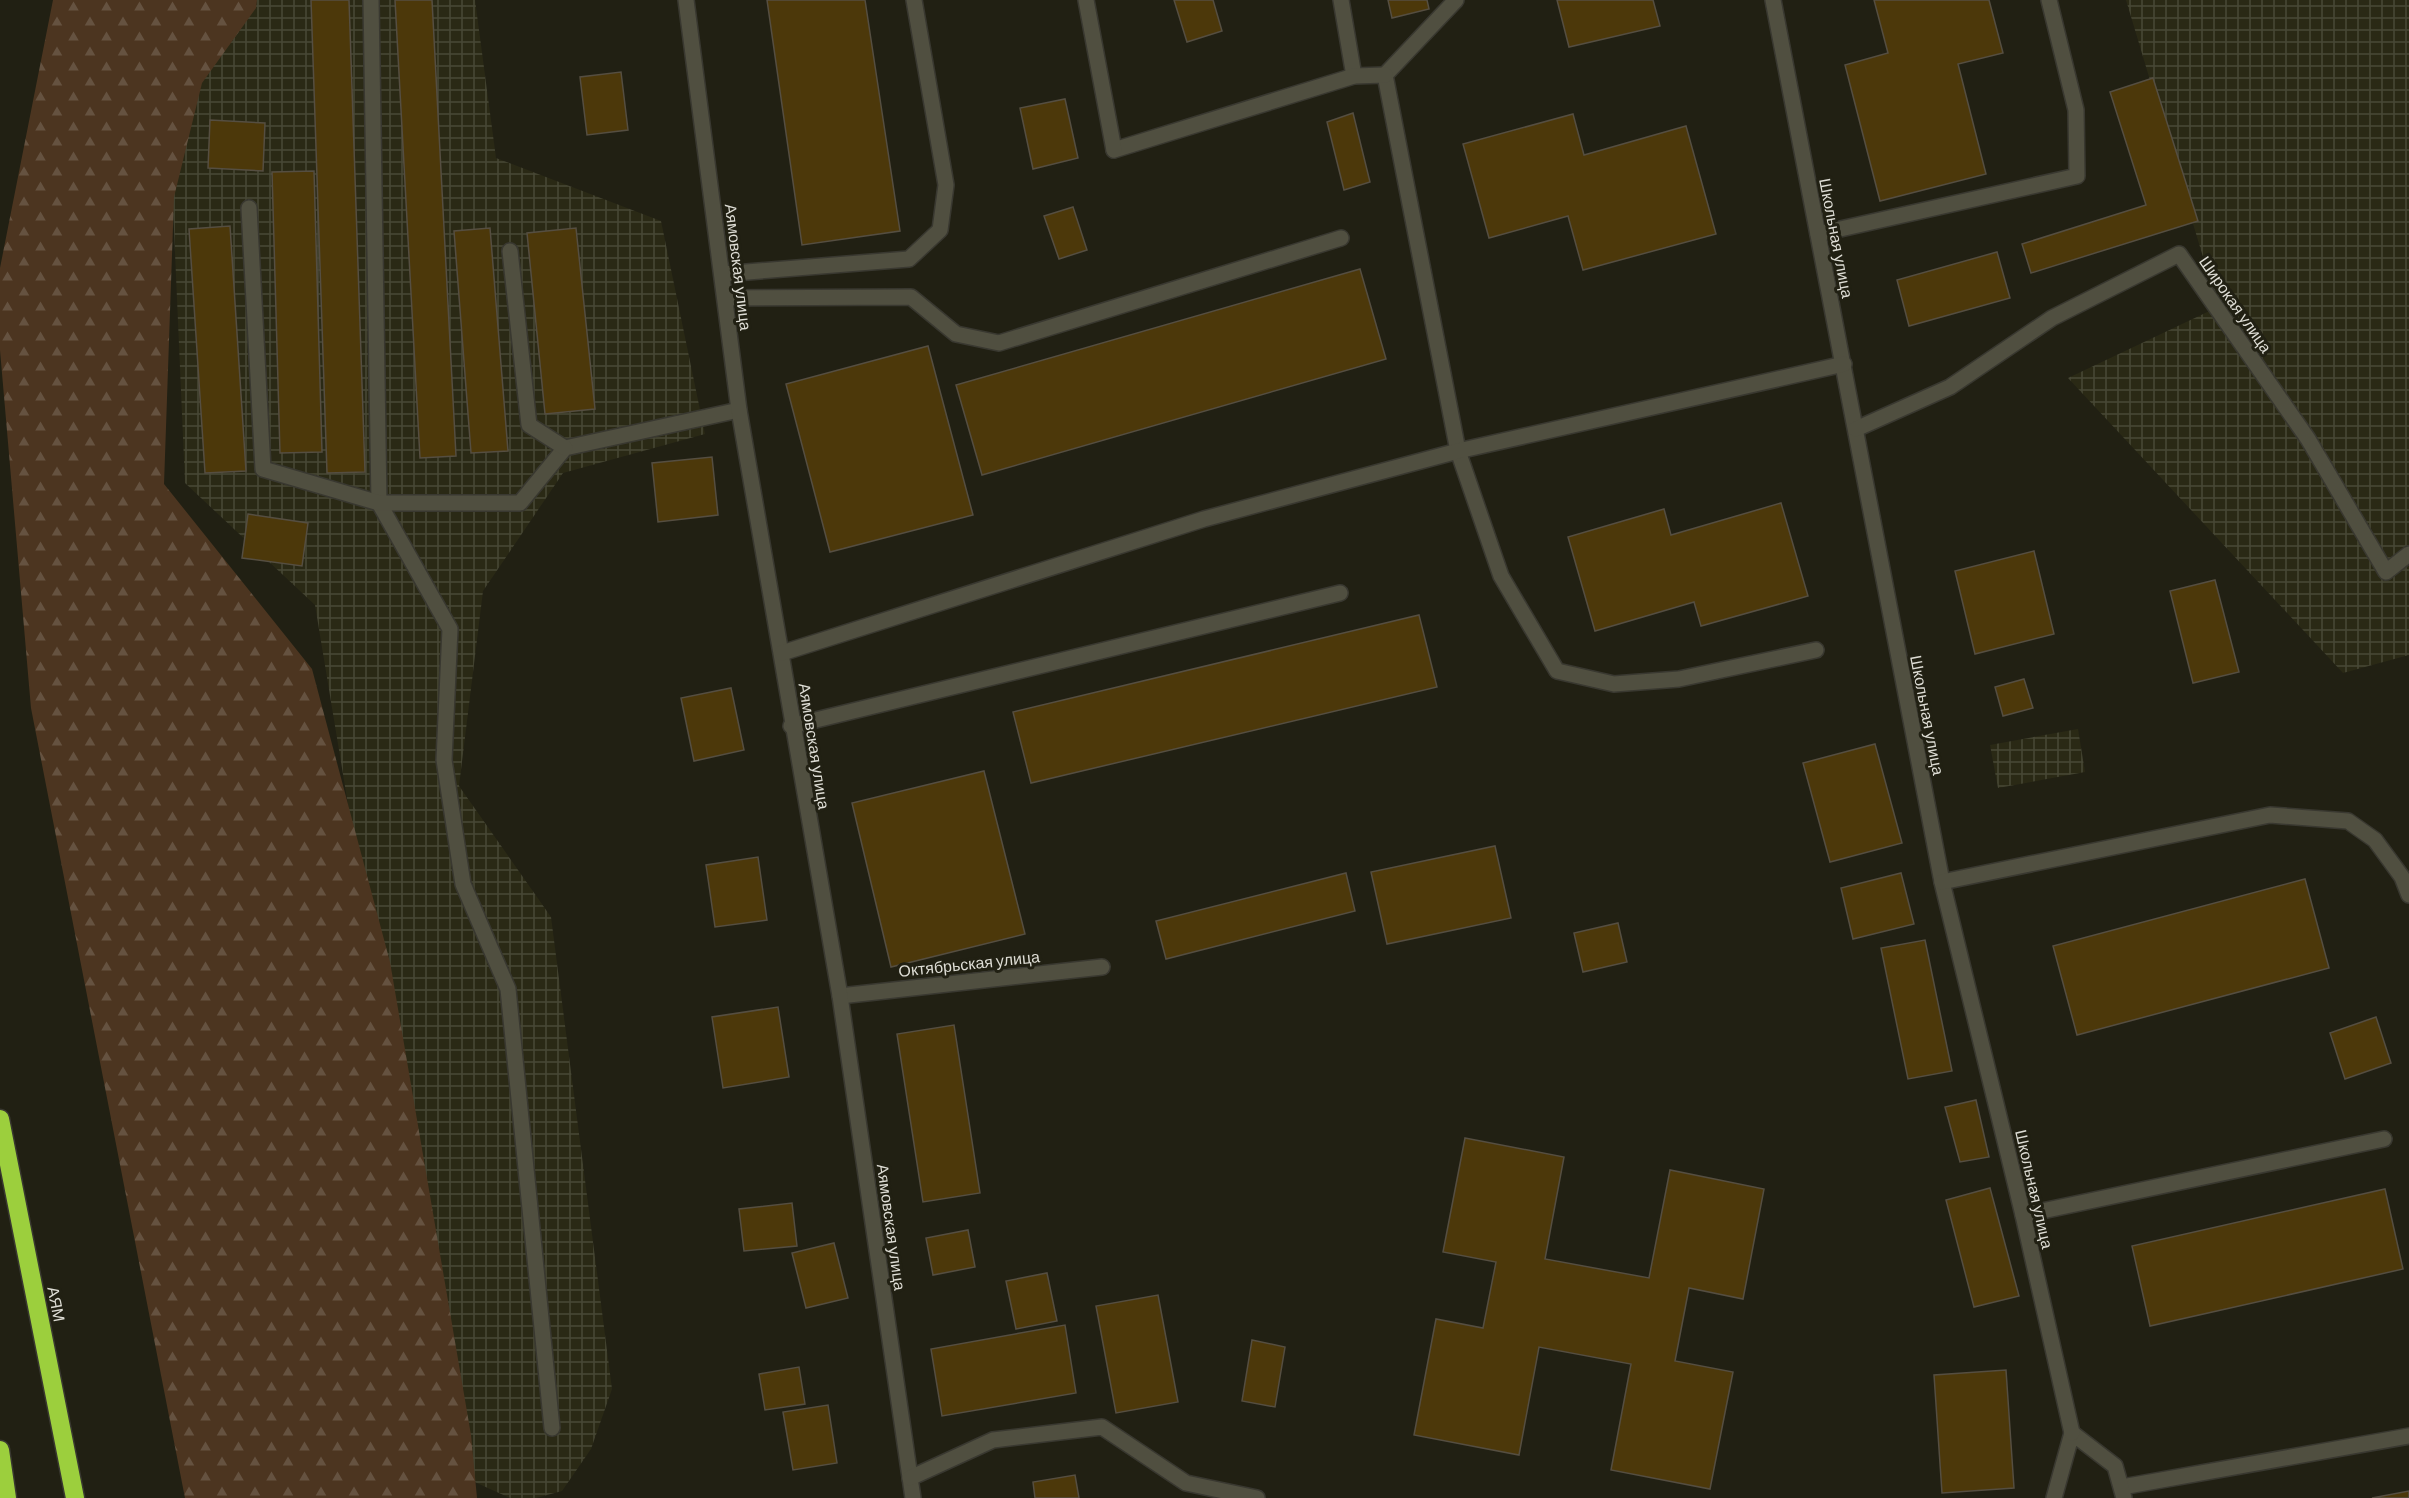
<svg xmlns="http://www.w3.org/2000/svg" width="2409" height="1498" font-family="Barlow,sans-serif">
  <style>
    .industrial { fill: url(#industrial-grid) }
    .forest { fill: url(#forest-firs) }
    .building { fill: #4c380a; stroke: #554e41; stroke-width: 1.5 }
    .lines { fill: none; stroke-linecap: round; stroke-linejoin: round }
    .lane-casing { stroke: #393830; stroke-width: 18 }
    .street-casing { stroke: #393830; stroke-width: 18 }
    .highway-casing { stroke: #393830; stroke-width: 21 }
    .lane { stroke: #504f40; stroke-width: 15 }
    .street { stroke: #504f40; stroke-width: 15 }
    .highway { stroke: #9ccf3d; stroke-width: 18 }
    .labels { text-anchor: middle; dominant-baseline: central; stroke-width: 6; stroke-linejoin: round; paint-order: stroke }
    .street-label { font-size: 16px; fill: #deddd5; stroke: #212013 }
  </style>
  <defs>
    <pattern id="industrial-grid" width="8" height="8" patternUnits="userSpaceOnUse" patternTransform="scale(1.5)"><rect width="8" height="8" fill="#2a2915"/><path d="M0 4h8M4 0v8" fill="none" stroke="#484836"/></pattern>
    <pattern id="forest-firs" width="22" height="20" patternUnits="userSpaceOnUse" patternTransform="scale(1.5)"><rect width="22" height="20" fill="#4c3520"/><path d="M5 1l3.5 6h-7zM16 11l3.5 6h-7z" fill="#655240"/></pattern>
  </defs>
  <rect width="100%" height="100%" fill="#212013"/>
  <!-- industrial -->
  <g class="industrial">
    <polygon points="229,0 475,0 496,158 661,221 705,434 563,473 483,591 459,786 551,917 612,1389 591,1449 562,1491 536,1498 510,1498 459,1475 315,605 185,483 170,137"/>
    <polygon points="2126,0 2409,0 2409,655 2343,673 2068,378 2218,307"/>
    <polygon points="2078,729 2085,772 1998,788 1990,745"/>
  </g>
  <!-- forest -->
  <polygon class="forest" points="53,0 257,0 256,8 202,83 174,197 164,484 312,669 390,962 471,1435 477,1498 185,1498 31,708 0,350 0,268"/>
  <!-- building -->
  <g class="building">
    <polygon points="311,0 349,0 365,472 327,473"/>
    <polygon points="395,0 432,0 456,456 420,458"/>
    <polygon points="767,0 865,0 900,231 802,245"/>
    <polygon points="1174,0 1213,0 1222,31 1187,42"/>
    <polygon points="1388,0 1427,0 1429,9 1392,18"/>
    <polygon points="1557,0 1653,0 1660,26 1569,47"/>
    <polygon points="1874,0 1989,0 2003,53 1958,64 1986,174 1880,201 1845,65 1888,53"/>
    <polygon points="621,72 628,130 587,135 580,77"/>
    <polygon points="2153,78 2198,221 2031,273 2022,244 2146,205 2110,92"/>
    <polygon points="1065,99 1078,158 1033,169 1020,108"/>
    <polygon points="1353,113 1370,182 1344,190 1327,122"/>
    <polygon points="1573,114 1584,155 1686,126 1716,234 1583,270 1568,216 1489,238 1463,144"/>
    <polygon points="210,120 265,123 263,171 208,168"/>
    <polygon points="314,171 322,452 280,453 272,172"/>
    <polygon points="1073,207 1087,250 1059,259 1044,216"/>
    <polygon points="230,226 246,471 205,473 189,229"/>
    <polygon points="490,228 508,451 471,453 454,231"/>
    <polygon points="576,228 595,409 545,414 527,233"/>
    <polygon points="1997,252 2010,298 1909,326 1897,280"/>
    <polygon points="1360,269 1386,359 982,475 956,385"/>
    <polygon points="928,346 973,515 830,552 786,384"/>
    <polygon points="712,457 718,515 658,522 652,463"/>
    <polygon points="1781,503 1808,596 1701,626 1694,602 1595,631 1568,537 1664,509 1671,535"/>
    <polygon points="248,514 308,523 302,566 242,558"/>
    <polygon points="2034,551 2054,634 1975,654 1955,571"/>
    <polygon points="2215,580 2239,672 2193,683 2170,591"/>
    <polygon points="1419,615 1437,687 1031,783 1013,712"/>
    <polygon points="2024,679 2033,708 2003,716 1995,687"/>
    <polygon points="731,688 744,750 694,761 681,698"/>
    <polygon points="1875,744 1902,843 1830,862 1803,763"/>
    <polygon points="984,771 1025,934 891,967 852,803"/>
    <polygon points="1495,846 1511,918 1387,944 1371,872"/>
    <polygon points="758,857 767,920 715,927 706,865"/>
    <polygon points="1346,873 1355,911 1166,959 1156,921"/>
    <polygon points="1901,873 1914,924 1853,939 1841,888"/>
    <polygon points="2305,879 2329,968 2077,1035 2053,946"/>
    <polygon points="1618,923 1627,962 1583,972 1574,933"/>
    <polygon points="1925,940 1952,1071 1908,1079 1881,948"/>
    <polygon points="778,1007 789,1077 723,1088 712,1017"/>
    <polygon points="2376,1017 2391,1063 2345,1079 2330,1033"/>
    <polygon points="954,1025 980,1193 923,1202 897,1034"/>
    <polygon points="1976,1100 1989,1157 1960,1162 1945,1107"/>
    <polygon points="1465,1138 1564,1157 1545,1259 1649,1278 1670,1170 1764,1189 1743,1299 1689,1288 1675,1361 1733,1372 1710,1489 1611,1470 1631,1364 1539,1347 1519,1455 1414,1435 1436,1319 1483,1328 1496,1262 1443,1252"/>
    <polygon points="1990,1188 2019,1296 1974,1307 1946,1200"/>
    <polygon points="2385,1189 2403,1269 2150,1326 2132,1246"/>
    <polygon points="792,1203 797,1246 744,1251 739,1209"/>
    <polygon points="968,1230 975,1267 933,1275 926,1238"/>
    <polygon points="834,1243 848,1298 806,1308 792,1253"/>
    <polygon points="1047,1273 1057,1321 1016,1329 1006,1281"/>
    <polygon points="1158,1295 1178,1402 1116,1413 1096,1306"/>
    <polygon points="1065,1325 1076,1393 942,1416 931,1349"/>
    <polygon points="1252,1340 1285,1347 1275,1407 1242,1401"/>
    <polygon points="799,1367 805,1404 765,1410 759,1374"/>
    <polygon points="2006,1370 2014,1488 1942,1493 1934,1375"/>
    <polygon points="828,1405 837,1463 793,1470 783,1412"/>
    <polygon points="1075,1475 1079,1498 1035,1498 1033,1482"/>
    <polygon points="2409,1491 2409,1498 2372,1498"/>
  </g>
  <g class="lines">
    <defs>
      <g id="lane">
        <polyline points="371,0 379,503 450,629 444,760 463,884 508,989 552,1428"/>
        <polyline points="1341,0 1354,76"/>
        <polyline points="1456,0 1385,75 1458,451 1501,576 1557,671 1614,684 1679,679 1816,650"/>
        <polyline points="1114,150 1354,76 1385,75"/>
        <polyline points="249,208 263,469 379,503 520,503 565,448 739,410"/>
        <polyline points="1818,234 2077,176 2076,110 2049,0"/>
        <polyline points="510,251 529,425 565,448"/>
        <polyline points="722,274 909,259 940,230 946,185 914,0"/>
        <polyline points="725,298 911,297 956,334 999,343 1341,238"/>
        <polyline points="791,726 1340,593"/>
        <polyline points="840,996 1102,967"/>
        <polyline points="2023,1215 2384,1139"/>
        <polyline points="2122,1487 2409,1436"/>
        <polyline points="2054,1498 2072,1433 2115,1466 2124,1498"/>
      </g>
      <g id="street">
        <polyline points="686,0 739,410 840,996 913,1498"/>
        <polyline points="1086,0 1114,150"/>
        <polyline points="1773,0 1942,882 2023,1215 2072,1433"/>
        <polyline points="1856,429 1950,387 2052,318 2179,254 2308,439 2386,572 2409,554"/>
        <polyline points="782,653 1204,519 1458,451 1844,364"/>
        <polyline points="1942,882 2270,815 2348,821 2375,840 2402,877 2409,895"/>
        <polyline points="910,1478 993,1440 1102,1427 1186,1483 1257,1498"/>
      </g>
      <g id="highway">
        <polyline points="0,1119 75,1498"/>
        <polyline points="0,1450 7,1498"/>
      </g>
    </defs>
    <!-- lane casing -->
    <use href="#lane" class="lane-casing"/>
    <!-- street casing -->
    <use href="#street" class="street-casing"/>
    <!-- highway casing -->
    <use href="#highway" class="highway-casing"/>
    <!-- lane -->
    <use href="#lane" class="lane"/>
    <!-- street -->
    <use href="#street" class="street"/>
    <!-- highway -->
    <use href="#highway" class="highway"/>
  </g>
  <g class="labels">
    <!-- street labels -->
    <g class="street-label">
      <text transform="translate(1837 238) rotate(79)">Школьная улица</text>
      <text transform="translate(739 267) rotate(83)">Аямовская улица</text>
      <text transform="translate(2236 304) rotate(55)">Широкая улица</text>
      <text transform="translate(1928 715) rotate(79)">Школьная улица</text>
      <text transform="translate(815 746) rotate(81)">Аямовская улица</text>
      <text transform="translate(969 963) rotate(-6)">Октябрьская улица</text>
      <text transform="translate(2035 1189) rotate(77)">Школьная улица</text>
      <text transform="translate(892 1227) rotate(82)">Аямовская улица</text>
      <text transform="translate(57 1304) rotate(79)">АЯМ</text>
    </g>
  </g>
</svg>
